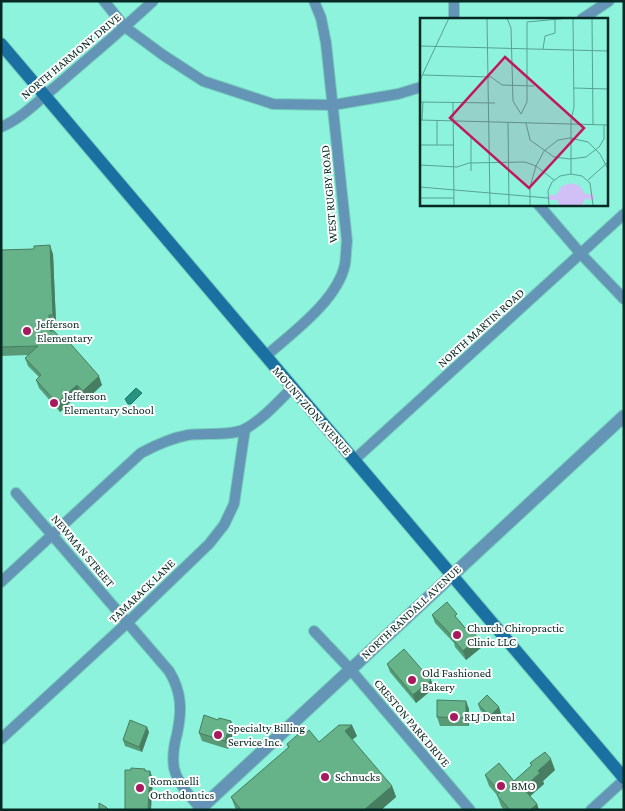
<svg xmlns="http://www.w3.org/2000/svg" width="625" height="811" font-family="'Crimson Pro',serif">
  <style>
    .water { fill: #279381; stroke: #1d7365 }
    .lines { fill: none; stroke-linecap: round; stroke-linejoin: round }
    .minor-casing { stroke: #75cfbc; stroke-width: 12 }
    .tertiary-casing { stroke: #75cfbc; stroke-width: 14 }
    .secondary-casing { stroke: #75cfbc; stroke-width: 14 }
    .minor { stroke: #6595b6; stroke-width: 10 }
    .tertiary { stroke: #6595b6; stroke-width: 12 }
    .secondary { stroke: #1a71a1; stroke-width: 12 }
    .wall { fill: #589a76 }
    .shaded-wall { fill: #477d60 }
    .building { fill: #66b389; stroke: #477d60 }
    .poi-dot { fill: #a71a5d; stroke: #fefefe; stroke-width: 2 }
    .labels { text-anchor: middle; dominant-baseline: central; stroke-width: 4; stroke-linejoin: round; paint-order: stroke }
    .street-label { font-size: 12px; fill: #072923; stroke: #fefefe }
    .poi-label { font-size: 12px; fill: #072923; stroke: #fefefe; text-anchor: start }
    .inset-road { fill: none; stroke: #57a293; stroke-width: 1 }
    .view { fill: #c2185b; fill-opacity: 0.15; stroke: #c2185b; stroke-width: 2.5 }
    .inset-edge { fill: none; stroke: #072923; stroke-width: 2.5 }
  </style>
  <rect width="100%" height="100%" fill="#8df3dd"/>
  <!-- water -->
  <polygon class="water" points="136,388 142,393 131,404 128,404 125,399"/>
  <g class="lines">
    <defs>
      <g id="minor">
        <polyline points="104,1 125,27 163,55 203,81 273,104 333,105 398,94 421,87"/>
        <polyline points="454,1 454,19"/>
        <polyline points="582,19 609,1"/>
        <path d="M 1,127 C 21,119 38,101 54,88 C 87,59 121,31 153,1"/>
        <polyline points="538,204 581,254 624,299"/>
        <path d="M 266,356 C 292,333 338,300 345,264 C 346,257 346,249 347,241 L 326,43 L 321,18 L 314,1"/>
        <polyline points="354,460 624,214"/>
        <path d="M 16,493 L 169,671 C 182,692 182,711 177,734 C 174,745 172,756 174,768 C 178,785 191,797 202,810"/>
        <path d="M 1,582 L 141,453 C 156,445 171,438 188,435 C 204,433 232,436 245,429 C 263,419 278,402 292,388"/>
        <polyline points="314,631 350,669 470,810"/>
        <polyline points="1,739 127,623 209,544 224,525 234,504 245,429"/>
        <polyline points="591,810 624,780"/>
      </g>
      <polyline id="tertiary" points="199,810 624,416"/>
      <polyline id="secondary" points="1,44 624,778"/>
    </defs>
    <!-- minor casing -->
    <use href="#minor" class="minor-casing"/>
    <!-- tertiary casing -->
    <use href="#tertiary" class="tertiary-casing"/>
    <!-- secondary casing -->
    <use href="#secondary" class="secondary-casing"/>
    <!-- minor -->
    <use href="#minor" class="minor"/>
    <!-- tertiary -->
    <use href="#tertiary" class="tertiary"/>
    <!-- secondary -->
    <use href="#secondary" class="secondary"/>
  </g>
  <!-- wall -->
  <g class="wall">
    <polygon points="1,250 53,254 56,323 52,323 53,331 102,385 86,400 80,393 60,412 39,388 36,380 39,377 28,366 25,358 28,355 1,356"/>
    <polygon points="432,615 460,621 465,628 478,638 482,647 466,660 455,647 454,643 435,623"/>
    <polygon points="387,664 434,688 416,703 390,672"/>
    <polygon points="478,704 501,713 492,722 480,710"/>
    <polygon points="469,709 469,726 440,726 437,717"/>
    <polygon points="218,720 231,721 234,730 228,749 202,741 199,733"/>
    <polygon points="149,732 142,752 125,746 123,740"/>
    <polygon points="306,733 319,742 357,736 352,740 392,786 396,797 381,810 236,810 231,797 288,748 287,744"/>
    <polygon points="530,763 555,770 543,781 544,784 530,796 537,804 539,810 504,810 501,806 497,795 489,786 485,775 514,781 531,766"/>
  </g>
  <!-- shaded-wall -->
  <g class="shaded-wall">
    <polygon points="50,245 53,254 56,323 53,315"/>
    <polygon points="49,315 52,323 53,340 50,331"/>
    <polygon points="99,376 102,385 86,400 83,391"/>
    <polygon points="77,385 80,393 60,412 57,403"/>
    <polygon points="478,638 482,647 466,660 463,651"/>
    <polygon points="431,680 434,688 416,703 413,695"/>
    <polygon points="466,701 469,709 469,726 466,718"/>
    <polygon points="499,707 501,713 492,722 490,716"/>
    <polygon points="231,721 234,730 228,749 225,741"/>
    <polygon points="352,725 357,736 349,742 345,731"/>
    <polygon points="147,727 149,732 142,752 139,747"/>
    <polygon points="551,759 555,770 543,781 544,784 527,799 523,788 538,771"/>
    <polygon points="150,771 153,779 151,810 148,810"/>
    <polygon points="392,786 396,797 381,810 364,810"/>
    <polygon points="537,804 539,810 530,810"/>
  </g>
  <!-- building -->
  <g class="building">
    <polygon points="50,245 53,315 49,315 50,331 54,331 66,344 69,342 99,376 83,391 77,385 57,403 36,380 41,375 25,358 38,346 1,347 1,250 34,249 34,246"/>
    <polygon points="447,602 457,614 455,616 465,628 468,626 478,638 463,651 452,638 453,637 432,615"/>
    <polygon points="404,649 431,680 413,695 387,664"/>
    <polygon points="487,695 499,707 490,716 478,704"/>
    <polygon points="437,700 466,701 466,718 437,717"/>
    <polygon points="204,715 218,720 219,718 231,721 225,741 199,733"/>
    <polygon points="130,720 147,727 139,747 123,740"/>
    <polygon points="339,725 352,725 345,731 392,786 364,810 241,810 231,797 289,747 287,744 303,730 306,733 309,730 319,742"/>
    <polygon points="545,752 551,759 538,771 540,773 523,788 537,804 530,810 510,810 497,795 500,792 485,775 499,763 514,781 532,765 530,763"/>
    <polygon points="131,768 145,769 145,771 150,771 148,810 125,810 125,770 131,770"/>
    <polygon points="99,803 106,807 109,810 99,810"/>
  </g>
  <!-- markers -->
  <g class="poi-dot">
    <circle cx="27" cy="331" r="5"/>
    <circle cx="54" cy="403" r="5"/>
    <circle cx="457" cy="635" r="5"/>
    <circle cx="412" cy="680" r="5"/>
    <circle cx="454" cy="717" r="5"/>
    <circle cx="218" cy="735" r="5"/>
    <circle cx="325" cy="777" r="5"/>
    <circle cx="501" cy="786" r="5"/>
    <circle cx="140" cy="788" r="5"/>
  </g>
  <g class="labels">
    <!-- street labels -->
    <g class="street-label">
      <text transform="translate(71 56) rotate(-40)">NORTH HARMONY DRIVE</text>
      <text transform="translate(329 194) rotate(-95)">WEST RUGBY ROAD</text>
      <text transform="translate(481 328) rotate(-42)">NORTH MARTIN ROAD</text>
      <text transform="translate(312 411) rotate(49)">MOUNT ZION AVENUE</text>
      <text transform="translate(83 551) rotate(50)">NEWMAN STREET</text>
      <text transform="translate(142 591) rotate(-44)">TAMARACK LANE</text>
      <text transform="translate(411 612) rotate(-43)">NORTH RANDALL AVENUE</text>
      <text transform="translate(412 723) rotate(50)">CRESTON PARK DRIVE</text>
    </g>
    <!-- poi labels -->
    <g class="poi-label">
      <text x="37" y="324">Jefferson<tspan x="37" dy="14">Elementary</tspan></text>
      <text x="64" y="396">Jefferson<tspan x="64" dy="14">Elementary School</tspan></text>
      <text x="467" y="628">Church Chiropractic<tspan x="467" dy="14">Clinic LLC</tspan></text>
      <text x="422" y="673">Old Fashioned<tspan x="422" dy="14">Bakery</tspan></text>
      <text x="464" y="717">RLJ Dental</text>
      <text x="228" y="728">Specialty Billing<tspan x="228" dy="14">Service Inc.</tspan></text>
      <text x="335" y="777">Schnucks</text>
      <text x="150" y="781">Romanelli<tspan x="150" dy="14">Orthodontics</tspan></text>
      <text x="511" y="786">BMO</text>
    </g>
  </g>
  <!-- overview -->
  <g transform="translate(420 18)">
    <rect width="188" height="188" fill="#8df3dd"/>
    <path d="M 151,165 L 160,168 L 165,176 L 174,176 L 174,182 L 165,181 L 162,187 L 139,187 L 137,182 L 128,182 L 128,177 L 136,177 L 142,168 Z" fill="#d0c0f6"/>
    <path class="inset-road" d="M 67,0 L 70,187M 87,0 L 91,10 L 93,83 L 101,96M 172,0 L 173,107M 0,28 L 188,33M 123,31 L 125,18 L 135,15 L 135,0M 3,57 L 71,59 L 82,67 L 114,68M 0,62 L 29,0M 154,70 L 188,71M 0,84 L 75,85M 33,84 L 34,187M 101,96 L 107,84 L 107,4 L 150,0M 0,102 L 188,107M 2,102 L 3,84M 17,103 L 17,127M 88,104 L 89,187M 106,105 L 110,122 L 134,139 L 150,141 L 166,139 L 179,129 L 184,121 L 184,107M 51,120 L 51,153M 0,127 L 34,127M 0,147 L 37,149 L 49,145 L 105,144 L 116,148 L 134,162M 151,156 L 151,102 L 154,89 L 153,0M 168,162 L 188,144M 0,169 L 128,180M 0,180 L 34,180M 110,187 L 110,169 L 116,148 L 124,133 L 138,122 L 150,120 L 168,124 L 180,136 L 188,151M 129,187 L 128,173 L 132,164 L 140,158 L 151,156 L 162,158 L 170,165 L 173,187"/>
    <path class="view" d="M 85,39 L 164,110 L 109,170 L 30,100 Z"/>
    <rect width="188" height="188" class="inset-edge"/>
  </g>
  <!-- border -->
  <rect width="625" height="811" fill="none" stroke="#072923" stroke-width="5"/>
</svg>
